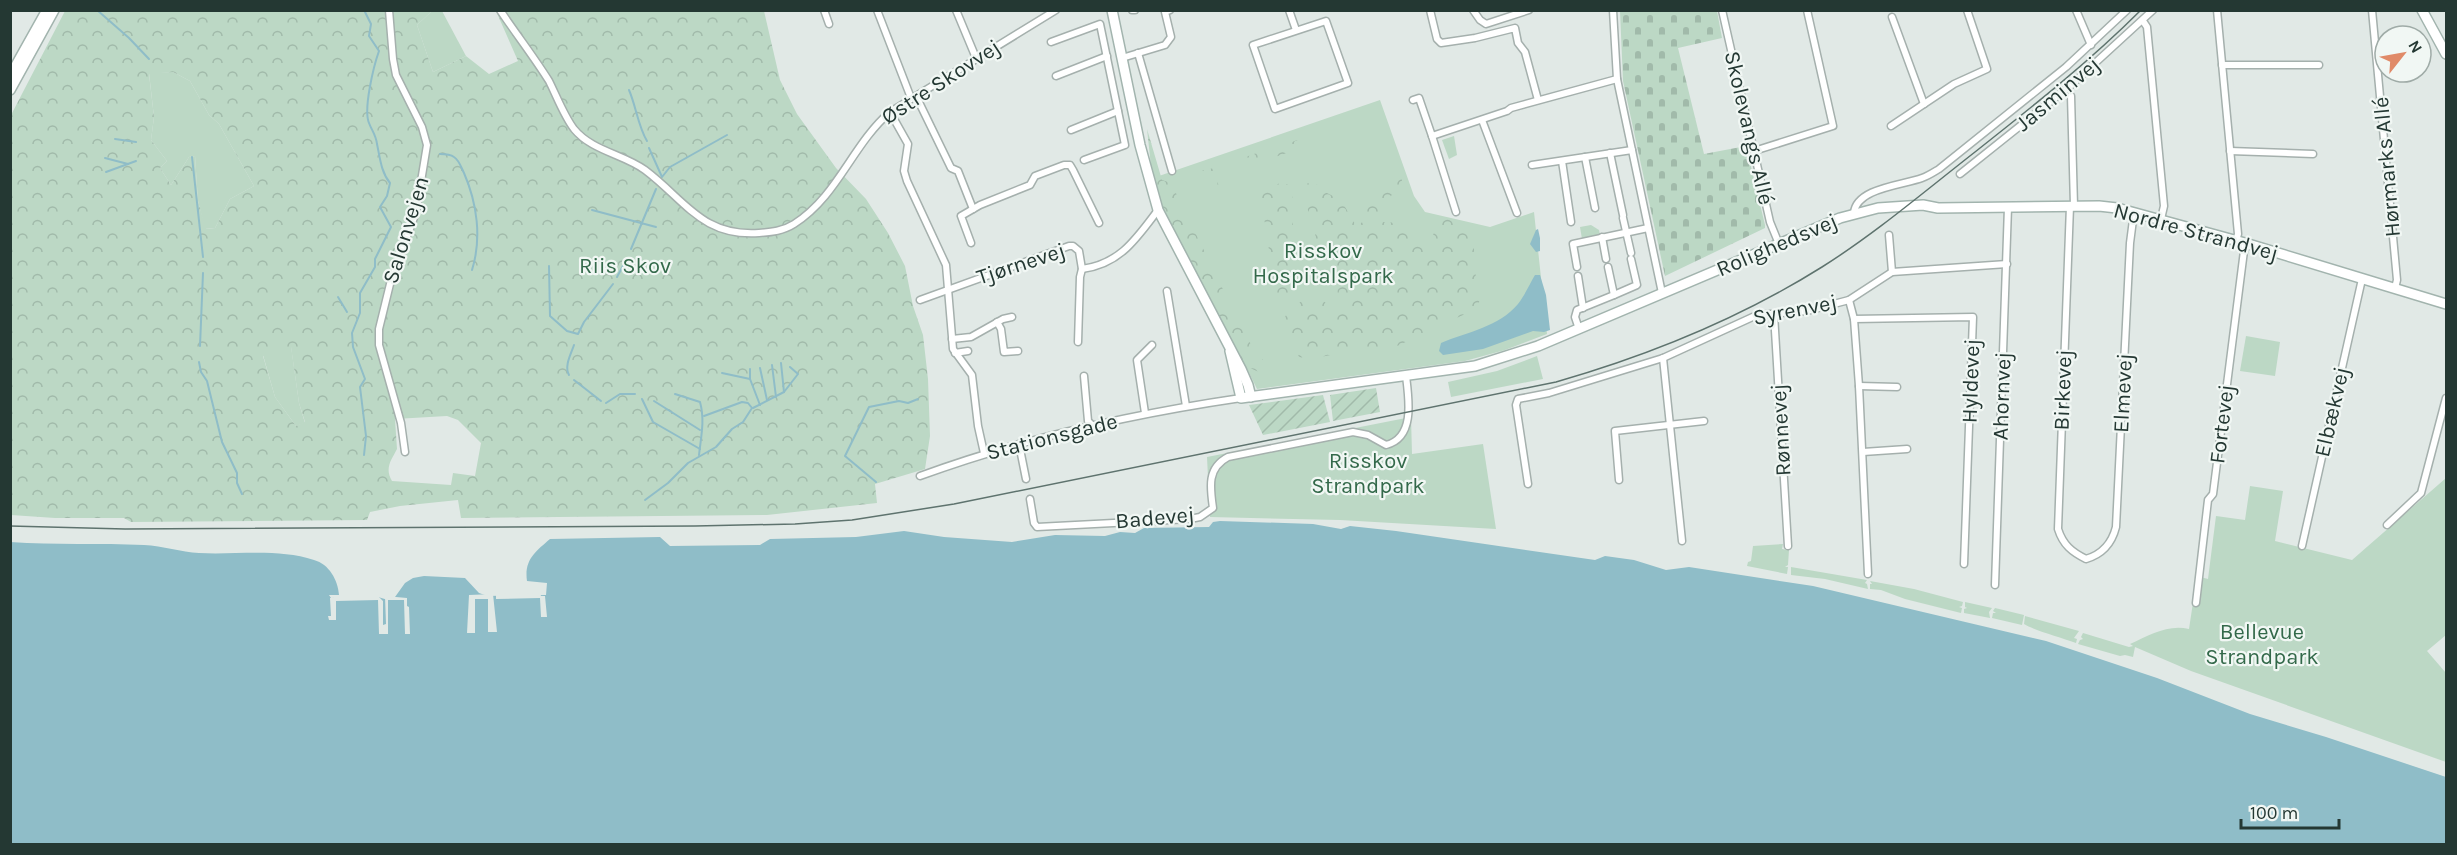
<svg xmlns="http://www.w3.org/2000/svg" width="2457" height="855" font-family="Karla,sans-serif">
  <style>
    .green { fill: #bcd8c5 }
    .forest { fill: url(#forest-crowns); fill-rule: evenodd }
    .cemetery { fill: url(#cemetery-stones) }
    .garden { fill: url(#garden-furrows) }
    .water { fill: #8fbdc8 }
    .pier { fill: #e1e9e6 }
    .lines { fill: none; stroke-linecap: round; stroke-linejoin: round }
    .stream { stroke: #8fbdc8; stroke-width: 2 }
    .street-casing { stroke: #a5b0ad; stroke-width: 9 }
    .secondary-casing { stroke: #a2b4ae; stroke-width: 12 }
    .street { stroke: #fff; stroke-width: 6 }
    .secondary { stroke: #fff; stroke-width: 9 }
    .tram { stroke: #5e736e; stroke-width: 1.5 }
    .labels { text-anchor: middle; dominant-baseline: central; stroke-width: 4.5; stroke-linejoin: round; paint-order: stroke }
    .street-label { font-size: 22px; fill: #243833; stroke: #f1f7f4 }
    .park-label { font-size: 22px; fill: #33694a; stroke: #f1f7f4 }
  </style>
  <defs>
    <pattern id="forest-crowns" width="20" height="18" patternUnits="userSpaceOnUse" patternTransform="scale(1.5)"><rect width="20" height="18" fill="#bcd8c5"/><path d="M2 6a3 3 0 1 1 6 0M12 15a3 3 0 1 1 6 0" fill="none" stroke="#a1baaa"/></pattern>
    <pattern id="cemetery-stones" width="16" height="16" patternUnits="userSpaceOnUse" patternTransform="scale(1.5)"><rect width="16" height="16" fill="#bcd8c5"/><path d="M2 7V4a2 2 0 0 1 4 0v3zM10 15v-3a2 2 0 0 1 4 0v3z" fill="#a1baaa"/></pattern>
    <pattern id="garden-furrows" width="10" height="10" patternUnits="userSpaceOnUse" patternTransform="scale(1.5)"><rect width="10" height="10" fill="#bcd8c5"/><path d="M-1 1l2-2M0 10L10 0M9 11l2-2" fill="none" stroke="#a1baaa"/></pattern>
  </defs>
  <rect width="100%" height="100%" fill="#e1e9e6"/>
  <!-- green -->
  <g class="green">
    <polygon points="432,11 442,11 466,56 433,72 417,25"/>
    <polygon points="173,72 190,81 209,115 219,124 254,186 230,199 215,228 205,229 198,201 195,156 189,157 171,185 160,168 167,161 151,140 154,117 149,73"/>
    <polygon points="1380,100 1414,196 1425,212 1490,227 1534,212 1547,334 1505,350 1465,361 1257,389 1168,207 1156,177"/>
    <polygon points="1454,136 1457,155 1449,159 1442,140"/>
    <polygon points="1591,225 1599,230 1600,235 1582,239 1580,227"/>
    <polygon points="2246,336 2280,342 2275,376 2240,371"/>
    <polygon points="291,346 299,403 305,423 296,426 275,397 263,355"/>
    <polygon points="1537,356 1543,379 1451,397 1448,382 1497,371"/>
    <polygon points="1411,417 1412,454 1483,444 1496,529 1340,520 1210,517 1207,457"/>
    <path d="M 2446,478 L 2446,635 L 2427,651 L 2446,673 L 2446,762 L 2191,671 L 2135,647 L 2133,657 L 2125,655 L 2120,656 L 2078,644 L 2080,640 L 2083,639 L 2081,637 L 2083,633 L 2129,647 L 2133,646 L 2130,644 C 2150,635 2168,624 2189,629 L 2197,576 L 2208,579 L 2216,516 L 2245,520 L 2250,486 L 2283,491 L 2275,541 L 2352,560 Z"/>
    <polygon points="1783,544 1782,549 1789,550 1788,565 1785,567 1788,567 1787,574 1747,566 1748,562 1751,561 1753,546"/>
    <polygon points="1791,567 1867,580 1865,583 1867,584 1868,589 1825,579 1791,575"/>
    <polygon points="1870,581 1914,589 1963,602 1962,606 1959,607 1962,608 1961,613 1905,599 1881,590 1870,589 1870,584 1872,584"/>
    <polygon points="1965,602 1992,608 1989,612 1990,618 1964,613 1964,609 1967,608 1965,607"/>
    <polygon points="1995,608 2024,615 2022,625 1992,618 1993,613 1996,613 1993,611"/>
    <path d="M 2025,616 L 2079,631 L 2074,638 L 2077,639 L 2076,643 C 2060,637 2036,631 2024,624 Z"/>
  </g>
  <!-- forest -->
  <g class="forest">
    <path d="M 65,11 L 432,11 L 417,25 L 433,72 L 466,56 L 489,74 L 518,61 L 496,11 L 764,11 L 780,80 L 797,114 L 836,168 L 866,199 L 888,233 L 905,266 L 913,306 L 923,335 L 928,379 L 930,436 L 925,469 L 875,484 L 877,503 L 767,515 L 461,518 L 458,500 L 400,506 L 370,512 L 367,520 L 131,522 L 124,518 L 55,518 L 11,515 L 10,117 ZM 173,72 L 190,81 L 209,115 L 219,124 L 254,186 L 230,199 L 215,228 L 206,229 L 198,201 L 195,156 L 189,157 L 171,185 L 160,168 L 167,161 L 151,140 L 154,117 L 149,74 ZM 291,347 L 299,403 L 305,422 L 296,426 L 275,397 L 263,356 ZM 447,416 L 458,420 L 481,443 L 475,476 L 453,473 L 451,485 L 392,481 C 384,468 392,459 397,449 L 395,419 Z"/>
    <polygon points="1147,129 1162,180 1171,183 1237,318 1255,352 1266,363 1266,371 1263,374 1248,367 1241,360 1161,205 1151,166"/>
    <path d="M 1297,140 L 1300,145 L 1298,149 L 1243,168 L 1238,164 C 1248,152 1260,153 1274,150 C 1282,148 1289,143 1297,140 Z"/>
    <path d="M 1214,168 C 1217,179 1218,193 1230,196 L 1230,199 L 1224,203 L 1219,202 L 1216,190 L 1207,191 L 1201,171 Z"/>
    <path d="M 1398,174 L 1401,175 L 1402,181 L 1380,211 L 1379,219 L 1381,222 L 1402,223 L 1408,230 L 1410,242 L 1417,245 L 1431,241 L 1438,221 C 1447,216 1460,222 1470,225 L 1474,232 L 1474,268 L 1480,293 L 1479,303 L 1463,315 L 1395,347 L 1346,352 L 1310,359 L 1299,357 L 1284,319 C 1288,308 1303,303 1309,293 L 1314,292 L 1330,307 L 1334,307 L 1338,303 L 1337,283 L 1334,271 L 1319,260 L 1315,233 L 1303,194 L 1303,186 L 1306,183 L 1318,185 L 1321,190 L 1341,200 L 1355,224 L 1358,225 L 1364,221 L 1362,199 L 1368,192 Z"/>
    <path d="M 1282,183 L 1290,185 C 1295,201 1291,217 1294,233 C 1296,249 1309,261 1307,278 L 1300,281 L 1295,279 L 1289,266 L 1285,266 L 1290,292 L 1284,297 L 1275,293 L 1273,289 L 1267,232 L 1259,197 C 1267,189 1271,185 1282,183 Z"/>
  </g>
  <!-- cemetery -->
  <polygon class="cemetery" points="1620,11 1717,11 1722,38 1678,48 1704,154 1746,146 1765,225 1765,228 1665,276 1623,81"/>
  <!-- garden -->
  <g class="garden">
    <polygon points="1376,388 1380,412 1333,421 1330,395"/>
    <polygon points="1323,395 1330,422 1263,435 1249,405"/>
  </g>
  <!-- water -->
  <g class="water">
    <polygon points="1538,229 1540,238 1540,251 1536,252 1530,244 1536,230"/>
    <path d="M 1535,275 L 1540,275 L 1546,295 L 1550,330 L 1544,332 L 1533,331 L 1483,349 L 1443,355 L 1439,351 L 1441,343 C 1467,332 1499,327 1518,304 C 1525,295 1529,285 1535,275 Z"/>
    <path d="M 1220,521 L 1313,524 L 1341,529 L 1350,526 L 1396,531 L 1595,560 L 1605,556 L 1634,560 L 1666,570 L 1689,567 L 1813,586 L 2046,641 L 2157,678 L 2250,714 L 2326,737 L 2446,777 L 2446,844 L 11,844 L 10,542 C 55,545 100,543 144,545 C 163,546 181,552 199,553 C 237,555 278,548 314,560 C 329,564 338,580 339,595 L 329,595 L 331,598 L 378,597 L 388,600 L 395,597 L 405,583 L 413,578 L 424,576 L 465,578 L 479,593 L 488,596 L 546,595 L 547,583 L 527,581 C 524,560 535,552 550,539 L 660,537 L 670,546 L 760,545 L 770,539 L 856,537 L 904,531 L 944,537 L 1012,542 L 1055,535 L 1105,536 L 1120,532 L 1135,533 L 1144,528 L 1209,527 L 1213,522 Z"/>
  </g>
  <!-- pier -->
  <g class="pier">
    <polygon points="540,593 541,596 545,596 547,617 541,617 540,598 496,599 496,594"/>
    <polygon points="493,594 497,632 488,632 488,599 475,599 475,633 467,633 469,595"/>
    <polygon points="334,596 378,596 383,601 383,625 386,624 385,596 407,598 407,606 409,607 410,634 405,634 404,600 388,600 388,634 379,634 378,600 336,601 336,620 329,620 328,616 331,616 330,598 334,598"/>
  </g>
  <g class="lines">
    <!-- stream -->
    <g class="stream">
      <polyline points="97,10 129,38 149,59"/>
      <path d="M 629,90 C 636,106 638,126 647,141"/>
      <polyline points="115,139 136,142"/>
      <polyline points="649,148 662,177 670,167 727,135"/>
      <path d="M 440,154 C 445,154 450,154 454,157 C 459,160 461,167 464,173 C 477,203 482,238 472,270"/>
      <polyline points="192,157 203,257"/>
      <polyline points="105,158 128,164"/>
      <polyline points="106,172 136,161"/>
      <polyline points="592,210 656,227"/>
      <polyline points="631,249 656,189"/>
      <polyline points="549,266 550,316 567,331 578,334 584,322 613,284"/>
      <polyline points="617,277 624,264"/>
      <polyline points="338,297 347,312"/>
      <polyline points="200,346 203,273"/>
      <polyline points="199,362 201,372 207,381 222,442 237,473 237,483 242,494"/>
      <polyline points="781,363 784,392"/>
      <polyline points="772,365 776,397"/>
      <polyline points="760,368 767,400"/>
      <polyline points="750,369 750,379 760,405"/>
      <polyline points="722,373 750,379"/>
      <path d="M 569,375 C 564,366 571,354 574,345"/>
      <polyline points="574,380 601,401"/>
      <path d="M 675,394 L 700,402 C 705,420 701,437 699,455"/>
      <polyline points="642,399 653,422 700,449"/>
      <polyline points="654,401 700,430"/>
      <polyline points="606,403 620,394 635,394"/>
      <polyline points="753,408 784,392 798,374 790,367"/>
      <path d="M 364,455 L 366,436 L 360,387 L 365,379 L 353,347 L 352,333 L 360,313 L 360,293 L 375,267 L 375,259 L 391,227 L 380,207 L 387,196 L 390,183 C 381,172 380,158 377,144 C 376,135 372,131 369,123 C 363,109 374,65 379,51 L 369,36 L 371,24 L 364,10"/>
      <polyline points="876,482 845,456 869,407 899,401 908,403 918,399"/>
      <polyline points="645,500 668,483 688,463 716,447 732,429 743,422 752,408 748,403 742,402 704,416"/>
    </g>
    <defs>
      <g id="street">
        <polyline points="389,10 393,59 396,75 422,127 427,145 416,212 390,284 379,329 379,345 401,423 405,452"/>
        <path d="M 500,10 C 516,34 534,57 549,81 C 557,97 564,116 574,129 C 592,151 623,154 645,170 C 685,200 702,237 759,233 C 772,232 783,231 794,224 C 838,196 852,145 890,112 L 1056,10"/>
        <polyline points="824,10 829,24"/>
        <polyline points="877,10 911,98"/>
        <polyline points="956,10 976,58"/>
        <polyline points="1132,10 1135,10"/>
        <polyline points="1289,10 1296,30"/>
        <polyline points="1430,10 1437,39 1441,43 1475,38 1515,28 1518,43 1525,52 1538,100"/>
        <polyline points="1473,10 1480,20 1486,24 1529,10"/>
        <polyline points="1613,10 1617,79 1662,293"/>
        <polyline points="1722,10 1770,222 1779,244"/>
        <polyline points="2076,10 2091,45"/>
        <polyline points="2217,10 2238,234 2236,241"/>
        <polyline points="2372,10 2397,280 2395,288"/>
        <polyline points="1892,17 1924,104"/>
        <polygon points="1326,21 1348,83 1275,109 1253,45"/>
        <polyline points="2143,21 2147,27 2164,206 2161,219"/>
        <polyline points="1051,42 1100,24 1125,145 1084,160"/>
        <polyline points="1138,53 1172,171"/>
        <polyline points="1122,58 1165,45 1171,37 1165,12 1170,10"/>
        <polyline points="2222,65 2319,65"/>
        <polyline points="1056,76 1107,56"/>
        <polyline points="916,96 951,168 958,171 973,209"/>
        <polyline points="2071,96 2074,206"/>
        <polyline points="1413,100 1419,98 1432,136 1507,111 1511,108 1617,79"/>
        <polyline points="890,112 908,144 904,171 907,181 946,265 953,349 972,375 978,426 984,453"/>
        <polyline points="1482,120 1517,213"/>
        <polyline points="1891,126 1954,84 1987,69 1967,10"/>
        <polyline points="1071,130 1118,111"/>
        <polyline points="1432,136 1456,212"/>
        <polyline points="1754,151 1833,126 1807,10"/>
        <polyline points="2230,151 2313,154"/>
        <polyline points="1610,153 1623,215"/>
        <polyline points="1585,157 1595,208"/>
        <polyline points="1562,161 1571,222"/>
        <polyline points="1532,165 1632,150"/>
        <polyline points="1960,174 2070,86 2153,10"/>
        <path d="M 2070,206 L 2058,529 C 2063,545 2072,552 2086,559 C 2103,554 2112,543 2116,527 L 2130,243 L 2134,212"/>
        <path d="M 1854,213 C 1856,188 1903,185 1922,178 C 1928,176 1934,172 1939,169 L 2066,67 L 2127,10"/>
        <polyline points="1623,218 1631,253"/>
        <polyline points="1889,235 1892,272"/>
        <polyline points="1602,237 1606,259"/>
        <polyline points="971,243 961,216 980,205 1030,185 1035,176 1064,165 1070,165 1073,170 1099,223"/>
        <polyline points="1577,267 1573,244 1648,228"/>
        <polyline points="1578,276 1583,308"/>
        <polyline points="1167,291 1186,406"/>
        <polyline points="1614,295 1637,285 1631,259"/>
        <path d="M 920,300 L 1069,246 L 1073,246 L 1079,251 L 1082,269 C 1120,264 1136,239 1158,210"/>
        <polyline points="1849,300 1854,319 1859,386 1868,574"/>
        <polyline points="1774,314 1788,546"/>
        <polyline points="1854,319 1973,317 1964,564"/>
        <polyline points="997,322 1001,329 1004,352 1018,351"/>
        <polyline points="1579,329 1575,317 1577,310 1614,295 1608,267"/>
        <polyline points="952,339 971,337 1003,319 1012,317"/>
        <polyline points="1078,342 1080,277 1082,269"/>
        <polyline points="955,353 968,351"/>
        <polyline points="1663,358 1682,541"/>
        <polyline points="1084,376 1088,421 1094,427"/>
        <polyline points="1859,386 1897,387"/>
        <polyline points="1145,413 1137,360 1152,345"/>
        <polyline points="1019,444 1026,479"/>
        <polyline points="1863,452 1907,449"/>
        <path d="M 920,476 C 1024,438 1132,414 1241,398"/>
        <polyline points="1619,480 1615,431 1704,421"/>
        <polyline points="1528,484 1516,405 1518,399 1549,393 1663,358 1757,315 1807,311 1849,300 1892,272 2007,264"/>
        <path d="M 1030,499 L 1034,523 L 1037,527 L 1190,519 L 1200,517 L 1213,508 C 1210,487 1207,468 1228,457 L 1353,432 L 1368,435 L 1386,445 C 1415,438 1409,400 1406,376"/>
        <polyline points="2387,525 2421,493 2446,398"/>
        <polyline points="2302,546 2362,279"/>
        <polyline points="1995,585 2008,207"/>
        <polyline points="2196,603 2208,500 2213,494 2245,243"/>
      </g>
      <g id="secondary">
        <polyline points="1112,10 1140,145 1158,210 1241,369 1248,385 1251,397"/>
        <polyline points="2422,10 2446,54"/>
        <polyline points="10,76 47,10"/>
        <polyline points="10,90 54,10"/>
        <polyline points="1230,351 1241,398 1475,366 1538,346 1840,218 1878,208 1923,205 1938,208 2099,206 2117,208 2245,243 2446,304"/>
      </g>
    </defs>
    <!-- street casing -->
    <use href="#street" class="street-casing"/>
    <!-- secondary casing -->
    <use href="#secondary" class="secondary-casing"/>
    <!-- street -->
    <use href="#street" class="street"/>
    <!-- secondary -->
    <use href="#secondary" class="secondary"/>
    <!-- tram -->
    <path class="tram" d="M 10,526 L 125,529 L 695,526 L 795,524 L 852,520 L 954,504 L 1556,382 C 1650,355 1739,319 1822,267 C 1876,233 1925,191 1975,152 C 2032,107 2089,62 2141,10"/>
  </g>
  <g class="labels">
    <!-- street labels -->
    <g class="street-label">
      <text transform="translate(941 82) rotate(-33)">Østre Skovvej</text>
      <text transform="translate(2058 94) rotate(-40)">Jasminvej</text>
      <text transform="translate(1749 128) rotate(77)">Skolevangs Allé</text>
      <text transform="translate(2387 167) rotate(-95)">Hørmarks Allé</text>
      <text transform="translate(406 230) rotate(-73)">Salonvejen</text>
      <text transform="translate(2196 232) rotate(15)">Nordre Strandvej</text>
      <text transform="translate(1777 245) rotate(-23)">Rolighedsvej</text>
      <text transform="translate(1021 264) rotate(-18)">Tjørnevej</text>
      <text transform="translate(1795 310) rotate(-11)">Syrenvej</text>
      <text transform="translate(1971 381) rotate(-88)">Hyldevej</text>
      <text transform="translate(2063 390) rotate(-88)">Birkevej</text>
      <text transform="translate(2123 393) rotate(-87)">Elmevej</text>
      <text transform="translate(2002 396) rotate(-88)">Ahornvej</text>
      <text transform="translate(2332 412) rotate(-77)">Elbækvej</text>
      <text transform="translate(2222 424) rotate(-83)">Fortevej</text>
      <text transform="translate(1781 430) rotate(-93)">Rønnevej</text>
      <text transform="translate(1052 437) rotate(-14)">Stationsgade</text>
      <text transform="translate(1155 518) rotate(-5)">Badevej</text>
    </g>
    <!-- park labels -->
    <g class="park-label">
      <text x="1323" y="251">Risskov<tspan x="1323" dy="25">Hospitalspark</tspan></text>
      <text x="625" y="266">Riis Skov</text>
      <text x="1368" y="461">Risskov<tspan x="1368" dy="25">Strandpark</tspan></text>
      <text x="2262" y="632">Bellevue<tspan x="2262" dy="25">Strandpark</tspan></text>
    </g>
  </g>
  <!-- border -->
  <rect width="2457" height="855" fill="none" stroke="#243833" stroke-width="24"/>
  <!-- north arrow -->
  <g transform="translate(2403 54) rotate(59)"><circle r="28" fill="#f1f7f4" stroke="#9faba7" stroke-width="1.5"/>
  <path d="M0-4.5L10 22L0 15L-10 22Z" fill="#e08a68"/>
  <text y="-9" font-size="16" font-weight="bold" text-anchor="middle" fill="#243833">N</text>
  </g>
  <!-- scale -->
  <path d="M2241 819v9h98v-9" fill="none" stroke="#243833" stroke-width="3"/>
  <text x="2250" y="819" font-size="18" fill="#243833" stroke="#f1f7f4" stroke-width="4.5" paint-order="stroke">100 m</text>
</svg>
